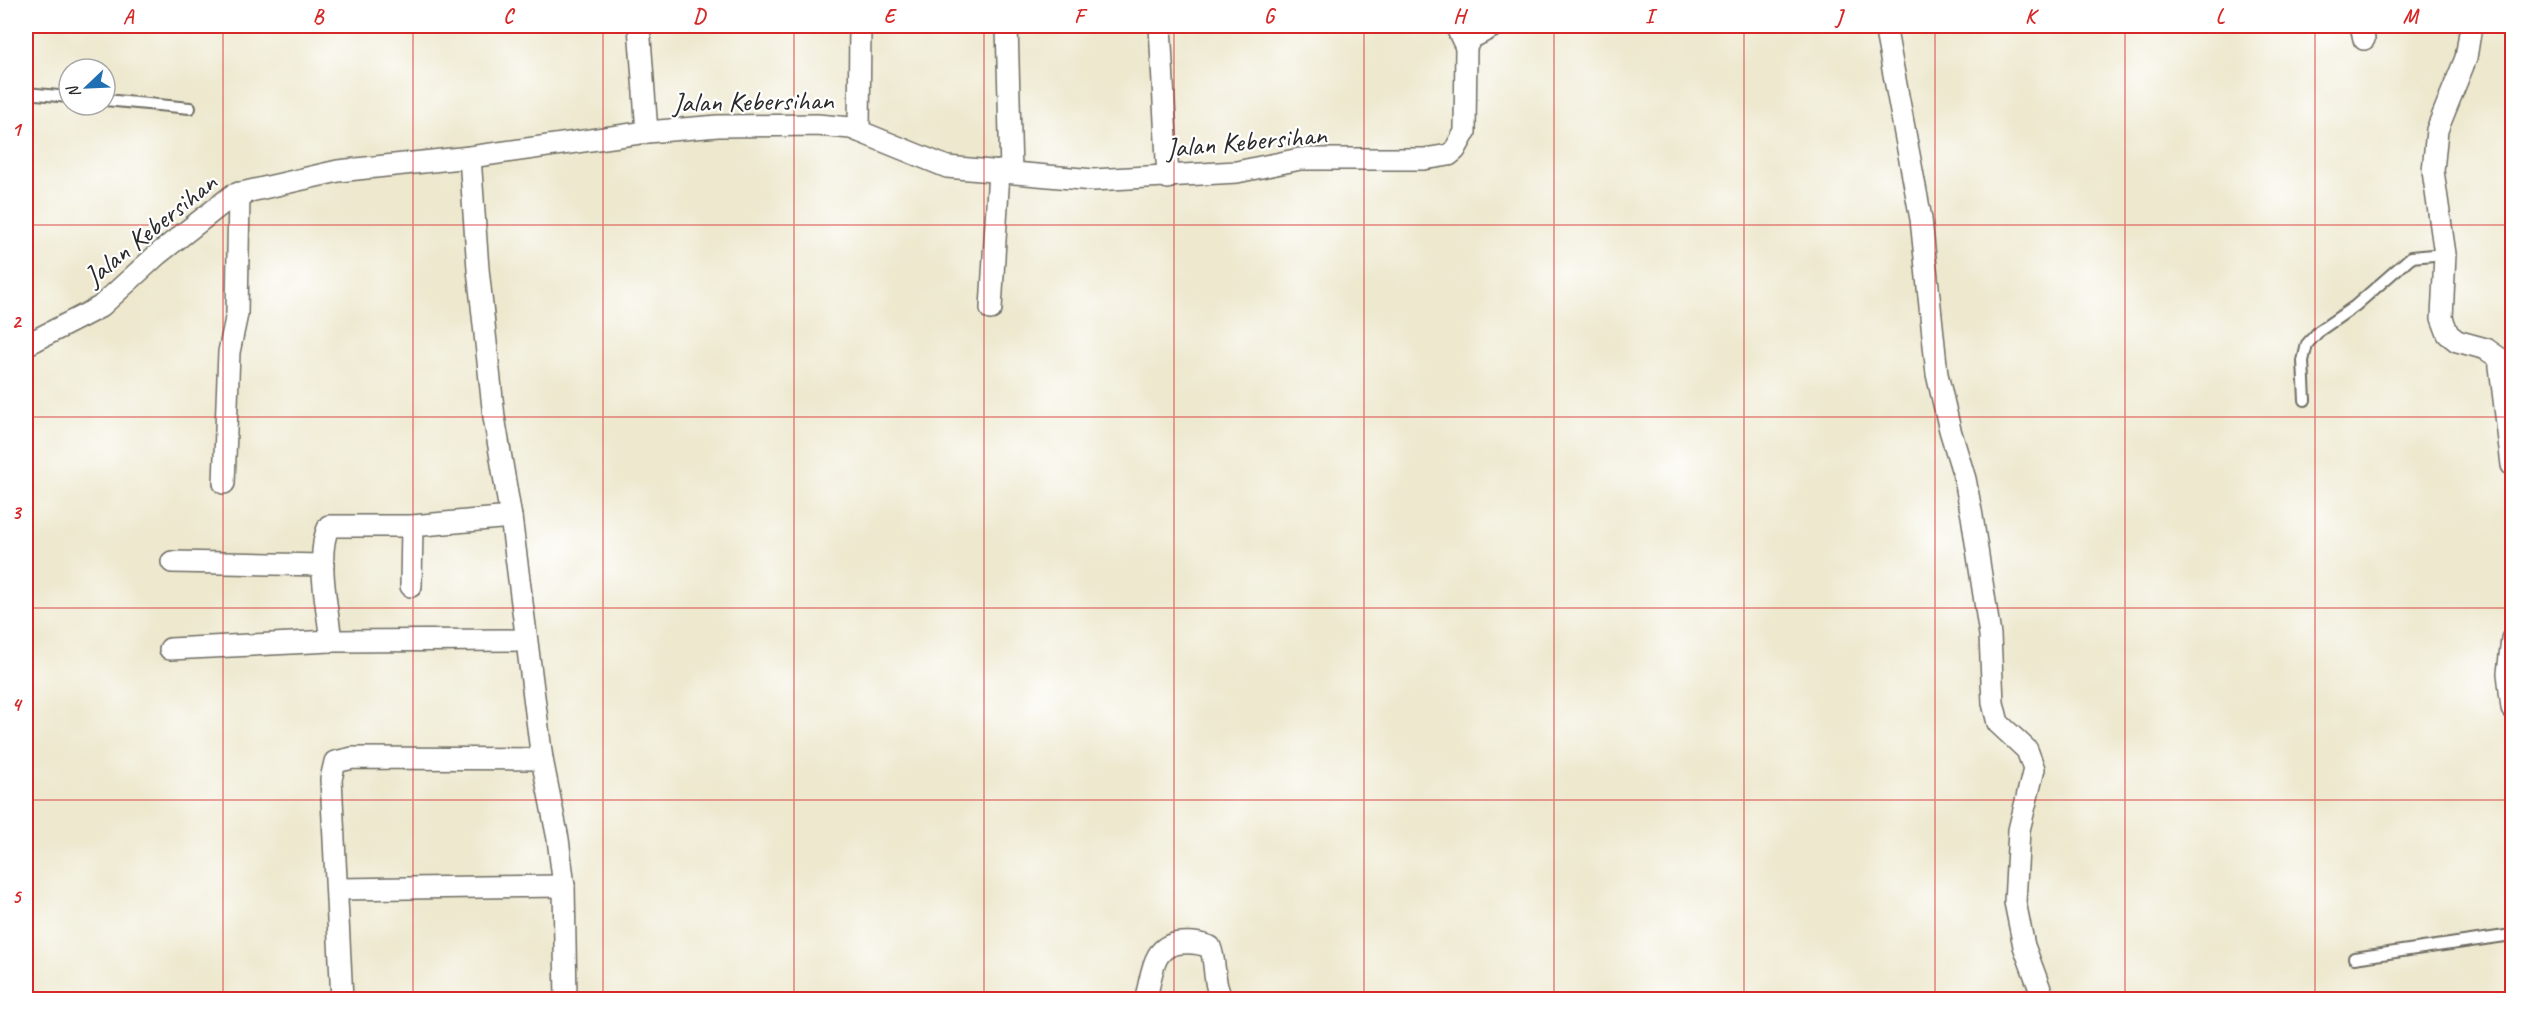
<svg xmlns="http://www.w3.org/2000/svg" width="2538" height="1025" font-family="Caveat,sans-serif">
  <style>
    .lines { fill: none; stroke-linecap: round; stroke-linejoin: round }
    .lane-casing { stroke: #6f6d64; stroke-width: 14 }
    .street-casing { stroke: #6f6d64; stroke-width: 24 }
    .lane { stroke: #fff; stroke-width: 10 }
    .street { stroke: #fff; stroke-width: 21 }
    .grid { fill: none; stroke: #d62828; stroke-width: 1.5; stroke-opacity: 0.55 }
    .labels { text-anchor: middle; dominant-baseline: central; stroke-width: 4.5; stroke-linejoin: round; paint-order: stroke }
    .street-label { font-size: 28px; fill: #2b2b2b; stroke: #fff }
    .neatline { fill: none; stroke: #d62828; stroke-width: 2 }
    .grid-label { font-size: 20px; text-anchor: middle; font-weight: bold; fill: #d62828 }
  </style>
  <rect width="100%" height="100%" fill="#fff"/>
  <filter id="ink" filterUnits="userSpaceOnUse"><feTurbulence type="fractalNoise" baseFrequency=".0167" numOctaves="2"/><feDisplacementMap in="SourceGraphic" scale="12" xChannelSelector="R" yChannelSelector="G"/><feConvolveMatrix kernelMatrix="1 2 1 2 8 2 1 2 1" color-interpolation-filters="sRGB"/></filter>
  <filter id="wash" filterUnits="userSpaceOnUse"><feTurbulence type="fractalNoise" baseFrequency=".008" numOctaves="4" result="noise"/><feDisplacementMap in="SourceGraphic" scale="24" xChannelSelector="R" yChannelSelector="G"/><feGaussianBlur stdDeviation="1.35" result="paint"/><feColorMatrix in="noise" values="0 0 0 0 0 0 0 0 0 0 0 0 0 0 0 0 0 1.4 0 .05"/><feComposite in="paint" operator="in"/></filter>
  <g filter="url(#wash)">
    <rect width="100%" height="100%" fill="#ede8ce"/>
  </g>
  <g filter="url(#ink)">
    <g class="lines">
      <defs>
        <g id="lane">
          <polyline points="26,93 69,97"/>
          <polyline points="105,100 190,108"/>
          <polyline points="2305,400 2303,361 2307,344 2319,331 2355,306 2411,257 2445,254"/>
          <polyline points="2354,958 2512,935"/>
        </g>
        <g id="street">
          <polyline points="639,26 647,132"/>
          <polyline points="1007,26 1011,172"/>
          <polyline points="1160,26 1168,178"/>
          <polyline points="1456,26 1466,47"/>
          <polyline points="1885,26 1921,219 1937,374 1950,430 1965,479 1972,516 1990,635 1993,703 1998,723 2027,750 2034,769 2019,830 2015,902 2024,946 2044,1000"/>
          <polyline points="2361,26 2364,39"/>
          <polyline points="2471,26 2466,58 2437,130 2433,171 2445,254 2442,318 2448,334 2457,341 2486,349 2499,358 2512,465"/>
          <polyline points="859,131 860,26"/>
          <polyline points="470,157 478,269 494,417 511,517 542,759 558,839 564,886 566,1000"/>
          <polyline points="991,309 999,171"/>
          <polyline points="26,345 100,307 158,254 233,195 338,171 470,157 647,132 718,126 817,125 851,128 947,167 1093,180 1237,172 1300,159 1424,159 1449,155 1455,150 1465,132 1466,47 1471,38 1494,26"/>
          <polyline points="224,483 229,352 237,314 239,193"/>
          <polyline points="172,562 323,565"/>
          <polyline points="411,586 412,526"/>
          <polyline points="2512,639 2508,673 2512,708"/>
          <path d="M 331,641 C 328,611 315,553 329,526 L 412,526 L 511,517"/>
          <polyline points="170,649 331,641 526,640"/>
          <polyline points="338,889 564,886"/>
          <polyline points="26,999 28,1000"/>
          <polyline points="342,1000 331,779 335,762 353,758 542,759"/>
          <path d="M 1145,1000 C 1153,977 1150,945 1181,943 C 1191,942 1200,943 1210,947 C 1217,964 1212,985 1223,1000"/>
        </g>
      </defs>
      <!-- lane casing -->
      <use href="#lane" class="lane-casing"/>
      <!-- street casing -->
      <use href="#street" class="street-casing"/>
      <!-- lane -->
      <use href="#lane" class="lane"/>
      <!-- street -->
      <use href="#street" class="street"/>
    </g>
  </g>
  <!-- grid -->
  <path class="grid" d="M 223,26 L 223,1000M 413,26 L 413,1000M 603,26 L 603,1000M 794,26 L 794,1000M 984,26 L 984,1000M 1174,26 L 1174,1000M 1364,26 L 1364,1000M 1554,26 L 1554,1000M 1744,26 L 1744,1000M 1935,26 L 1935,1000M 2125,26 L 2125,1000M 2315,26 L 2315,1000M 26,225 L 2512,225M 26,417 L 2512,417M 26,608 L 2512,608M 26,800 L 2512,800"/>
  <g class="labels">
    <!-- street labels -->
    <g class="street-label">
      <text transform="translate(753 101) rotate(-1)">Jalan Kebersihan</text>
      <text transform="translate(1246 141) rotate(-5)">Jalan Kebersihan</text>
      <text transform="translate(150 229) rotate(-39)">Jalan Kebersihan</text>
    </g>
  </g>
  <!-- margin -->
  <rect width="2538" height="1025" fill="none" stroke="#fff" stroke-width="66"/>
  <!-- north arrow -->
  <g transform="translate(87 87) rotate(247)"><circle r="28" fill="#ffffff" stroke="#aaaaaa" stroke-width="1.5"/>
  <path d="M0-4.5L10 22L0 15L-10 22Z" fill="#1f6fb2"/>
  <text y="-9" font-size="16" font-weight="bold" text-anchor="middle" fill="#2b2b2b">N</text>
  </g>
  <rect x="33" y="33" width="2472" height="959" class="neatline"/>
  <g class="grid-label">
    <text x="128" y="23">A</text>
    <text x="318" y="23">B</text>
    <text x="508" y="23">C</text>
    <text x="699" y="23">D</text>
    <text x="889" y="23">E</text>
    <text x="1079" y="23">F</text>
    <text x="1269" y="23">G</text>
    <text x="1459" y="23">H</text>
    <text x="1649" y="23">I</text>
    <text x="1839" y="23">J</text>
    <text x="2030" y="23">K</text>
    <text x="2220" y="23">L</text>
    <text x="2410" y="23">M</text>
    <text x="16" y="136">1</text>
    <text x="16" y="328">2</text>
    <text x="16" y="519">3</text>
    <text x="16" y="711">4</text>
    <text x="16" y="903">5</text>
  </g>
</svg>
